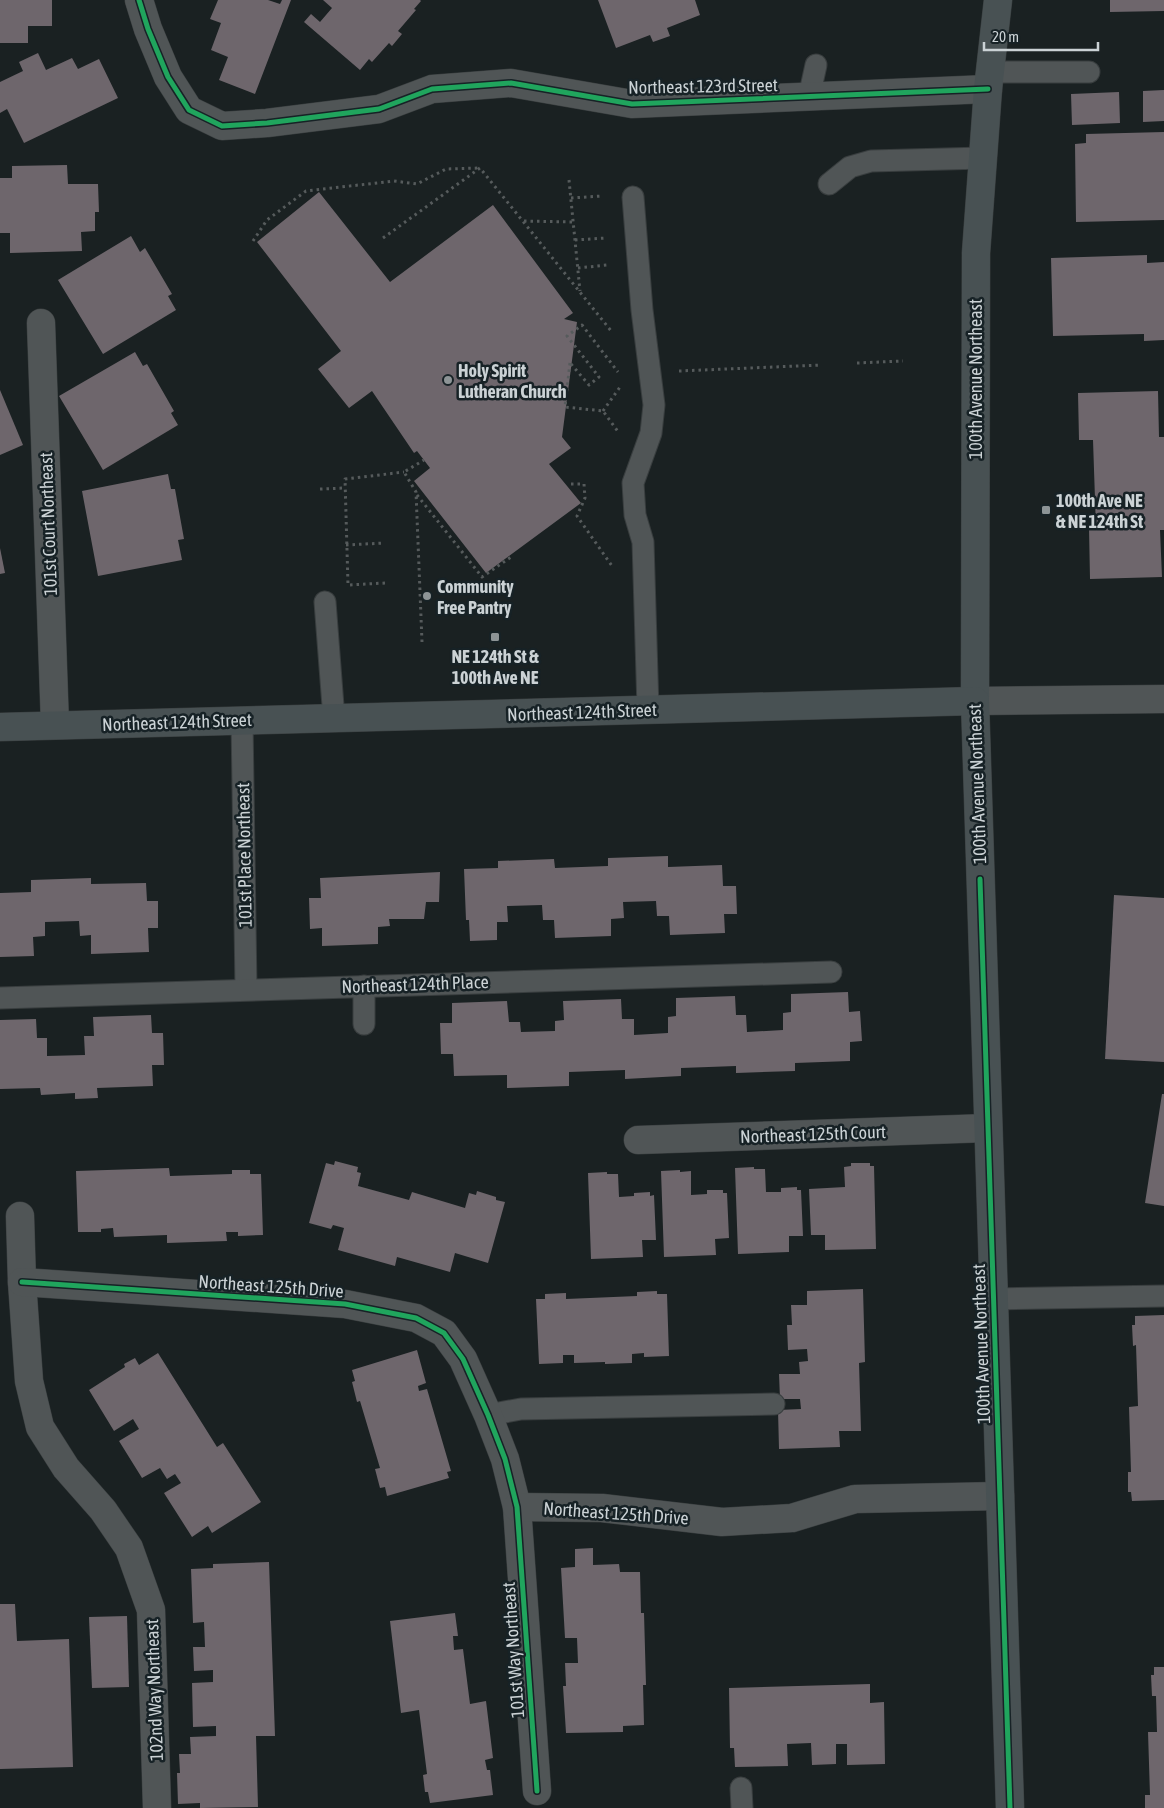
<svg xmlns="http://www.w3.org/2000/svg" width="1164" height="1808" font-family="'Asap Condensed',sans-serif">
  <style>
    .building { fill: #6e666c }
    .lines { fill: none; stroke-linecap: round; stroke-linejoin: round }
    .service-casing { stroke: #393e3f; stroke-width: 23 }
    .minor-casing { stroke: #393e3f; stroke-width: 29 }
    .tertiary-casing { stroke: #393e3f; stroke-width: 29 }
    .secondary-casing { stroke: #393e3f; stroke-width: 29 }
    .path { stroke: #565b5c; stroke-width: 3; stroke-dasharray: 2.5 4; stroke-linecap: butt }
    .service { stroke: #505556; stroke-width: 21 }
    .minor { stroke: #505556; stroke-width: 28 }
    .tertiary { stroke: #505556; stroke-width: 28 }
    .secondary { stroke: #485153; stroke-width: 28 }
    .cycleway-casing { stroke: #172226; stroke-width: 8 }
    .cycleway { stroke: #20a55d; stroke-width: 5 }
    .poi-dot { fill: #8d9496; stroke: #172226; stroke-width: 2 }
    .labels { text-anchor: middle; dominant-baseline: central; stroke-width: 5; stroke-linejoin: round; paint-order: stroke }
    .street-label { font-size: 18px; fill: #cbd2d5; stroke: #172226 }
    .poi-label { font-size: 18px; font-weight: bold; fill: #cbd2d5; stroke: #172226; text-anchor: start }
  </style>
  <rect width="100%" height="100%" fill="#1a2122"/>
  <!-- building -->
  <g class="building">
    <polygon points="0,0 52,0 52,26 28,26 28,43 0,43"/>
    <polygon points="218,0 268,0 280,4 282,0 291,0 255,94 219,80 228,57 211,50 221,23 210,19"/>
    <polygon points="323,0 420,0 421,1 414,9 416,10 398,31 402,34 392,46 389,43 372,62 369,59 360,70 304,22 311,14 320,22 332,8"/>
    <polygon points="598,0 695,0 700,15 667,28 670,36 653,42 650,35 616,48"/>
    <polygon points="1110,0 1164,0 1164,11 1110,12"/>
    <polygon points="38,53 46,70 72,58 78,69 99,59 118,98 24,143 7,109 0,113 0,82 23,71 19,62"/>
    <polygon points="1164,90 1164,121 1143,122 1143,91"/>
    <polygon points="1119,92 1120,123 1072,125 1071,94"/>
    <polygon points="1164,132 1164,220 1076,222 1075,144 1086,143 1086,134"/>
    <polygon points="67,165 68,184 98,184 99,212 95,212 95,231 81,232 82,251 10,253 10,233 0,233 0,178 12,178 12,166"/>
    <polygon points="319,192 390,282 493,205 573,313 564,319 577,322 562,437 571,448 549,464 581,503 486,573 414,481 430,468 417,451 414,453 372,391 349,408 318,369 341,351 257,242"/>
    <polygon points="131,236 140,252 145,248 172,294 168,296 176,310 103,354 58,280"/>
    <polygon points="1147,255 1147,263 1164,262 1164,340 1144,341 1144,334 1053,336 1051,258"/>
    <polygon points="135,352 143,366 147,364 174,411 171,413 178,425 103,470 59,396"/>
    <polygon points="0,390 23,445 0,455"/>
    <polygon points="1158,391 1159,437 1164,437 1164,530 1160,530 1162,577 1090,579 1089,528 1096,529 1093,440 1079,440 1078,393"/>
    <polygon points="168,474 171,489 175,489 184,539 178,540 182,560 98,576 82,491"/>
    <polygon points="0,548 5,573 0,574"/>
    <polygon points="668,856 668,867 722,865 723,886 736,886 737,914 724,914 725,933 670,935 669,916 657,916 656,901 623,902 624,918 611,919 611,936 555,938 554,920 543,920 542,905 507,906 508,922 497,922 497,940 470,941 469,920 466,920 464,869 498,868 498,861 554,859 555,868 608,866 608,858"/>
    <polygon points="440,872 439,902 426,902 424,919 389,919 390,926 378,927 378,944 322,946 322,928 310,929 309,898 321,898 320,878"/>
    <polygon points="91,878 91,884 146,883 147,901 158,901 158,928 148,928 149,952 91,954 91,935 80,936 79,921 45,922 45,936 33,937 34,956 0,957 0,893 31,892 31,880"/>
    <polygon points="1114,895 1164,898 1164,1062 1105,1059"/>
    <polygon points="848,992 849,1012 860,1011 862,1041 850,1042 850,1061 795,1063 795,1071 736,1073 736,1066 681,1068 681,1076 625,1079 625,1070 569,1072 569,1086 507,1088 507,1075 454,1076 453,1054 441,1054 440,1023 452,1023 452,1003 507,1001 509,1022 520,1022 521,1032 555,1031 555,1021 564,1020 563,1001 621,999 622,1019 634,1019 634,1035 668,1033 668,1017 676,1016 676,998 735,996 736,1015 746,1015 747,1032 783,1030 783,1013 791,1012 791,994"/>
    <polygon points="151,1015 152,1033 163,1033 164,1065 152,1065 153,1086 97,1088 98,1098 75,1099 75,1093 41,1095 40,1088 0,1089 0,1020 36,1019 37,1038 47,1038 47,1056 85,1055 84,1036 94,1036 93,1017"/>
    <polygon points="1162,1094 1164,1094 1164,1206 1145,1203"/>
    <polygon points="335,1161 358,1167 357,1172 361,1173 358,1186 409,1200 412,1192 465,1208 469,1193 476,1195 477,1191 496,1197 496,1200 505,1202 488,1263 455,1253 450,1272 397,1257 395,1266 338,1250 344,1228 333,1225 331,1229 309,1223 326,1163 334,1165"/>
    <polygon points="851,1163 870,1163 870,1166 874,1166 876,1249 825,1250 825,1235 811,1235 809,1189 845,1187 844,1167 851,1166"/>
    <polygon points="754,1167 754,1169 765,1169 766,1192 781,1192 781,1188 797,1187 797,1190 801,1190 803,1236 789,1236 789,1252 738,1254 735,1168"/>
    <polygon points="169,1168 170,1176 232,1174 232,1170 250,1170 250,1174 261,1174 263,1235 238,1236 238,1232 226,1232 227,1241 167,1243 167,1235 114,1237 113,1228 101,1229 101,1232 78,1232 76,1171"/>
    <polygon points="680,1170 680,1172 691,1171 691,1195 707,1194 707,1190 723,1190 723,1193 727,1193 729,1238 715,1239 716,1255 664,1257 661,1171"/>
    <polygon points="607,1172 607,1174 618,1174 619,1197 634,1196 634,1193 650,1192 650,1196 654,1195 656,1240 642,1240 643,1257 591,1259 588,1173"/>
    <polygon points="863,1289 865,1362 859,1363 861,1431 839,1431 840,1447 779,1449 778,1410 801,1409 800,1399 780,1399 779,1374 800,1374 799,1362 808,1361 807,1349 788,1350 787,1325 792,1325 791,1305 807,1305 807,1291"/>
    <polygon points="657,1291 657,1294 667,1294 669,1356 644,1357 644,1353 632,1354 632,1363 605,1364 605,1362 574,1363 574,1355 563,1355 563,1363 539,1364 536,1299 545,1299 545,1294 566,1293 566,1299 637,1296 637,1292"/>
    <polygon points="1164,1315 1164,1500 1132,1501 1131,1492 1128,1492 1128,1472 1131,1472 1129,1407 1138,1406 1136,1345 1133,1346 1132,1325 1135,1325 1135,1316"/>
    <polygon points="417,1350 426,1383 418,1386 419,1391 427,1389 451,1471 447,1472 449,1478 387,1496 385,1487 380,1488 375,1469 380,1468 360,1401 357,1402 352,1382 355,1381 352,1370"/>
    <polygon points="158,1353 217,1447 223,1443 261,1502 212,1533 208,1526 192,1537 164,1493 181,1483 175,1474 167,1479 160,1468 142,1478 119,1441 139,1429 133,1419 114,1431 89,1390 125,1367 124,1364 135,1358 139,1365"/>
    <polygon points="593,1548 593,1565 619,1564 620,1572 640,1572 641,1613 644,1613 646,1685 643,1685 644,1725 623,1726 623,1732 566,1733 563,1686 566,1686 565,1663 578,1663 577,1638 565,1638 561,1568 575,1567 575,1549"/>
    <polygon points="269,1562 275,1736 256,1736 258,1807 200,1808 200,1803 178,1804 177,1773 180,1773 179,1754 191,1754 190,1737 216,1736 216,1726 193,1727 192,1683 213,1682 213,1670 194,1671 193,1647 205,1647 204,1622 193,1623 191,1569 213,1568 213,1564"/>
    <polygon points="0,1604 15,1604 17,1641 69,1639 73,1767 0,1769"/>
    <polygon points="455,1613 458,1636 453,1636 454,1650 463,1649 470,1704 486,1701 493,1758 485,1760 487,1770 490,1770 493,1795 430,1803 428,1792 425,1792 423,1775 427,1774 419,1710 401,1713 390,1621"/>
    <polygon points="127,1616 129,1687 92,1688 89,1617"/>
    <polygon points="1154,1667 1164,1667 1164,1808 1145,1808 1145,1795 1150,1795 1148,1732 1157,1732 1156,1696 1152,1696 1151,1675 1154,1675"/>
    <polygon points="870,1684 870,1703 884,1702 885,1764 847,1765 847,1744 836,1744 836,1764 812,1765 811,1743 787,1744 788,1766 735,1767 734,1748 730,1748 729,1688"/>
  </g>
  <g class="lines">
    <defs>
      <g id="service">
        <polyline points="990,72 1089,72"/>
        <polyline points="809,97 816,65"/>
        <polyline points="829,184 850,167 871,161 983,158"/>
        <polyline points="633,197 642,310 654,405 651,433 633,483 635,515 643,542 648,709"/>
        <polyline points="325,602 334,719"/>
        <polyline points="242,720 246,989"/>
        <polyline points="364,986 364,1024"/>
        <polyline points="0,998 831,972"/>
        <polyline points="993,1299 1164,1296"/>
        <polyline points="488,1415 521,1409 774,1404"/>
        <polyline points="741,1788 742,1808"/>
      </g>
      <g id="minor">
        <polyline points="139,0 148,29 168,77 189,110 222,126 267,123 379,109 432,89 511,83 632,104 988,89"/>
        <polyline points="41,323 55,725"/>
        <polyline points="638,1140 988,1128"/>
        <polyline points="20,1216 22,1282 29,1381 40,1427 66,1468 103,1510 129,1548 151,1610 157,1808"/>
        <polyline points="22,1282 345,1304 416,1318 444,1333 463,1359 488,1415 505,1459 517,1507 537,1791"/>
        <polyline points="517,1507 602,1508 722,1522 792,1518 855,1499 1000,1496"/>
      </g>
      <polyline id="tertiary" points="975,701 1164,699"/>
      <g id="secondary">
        <polyline points="998,0 988,89 976,253 975,701 1010,1808"/>
        <polyline points="0,727 975,701"/>
      </g>
    </defs>
    <!-- service casing -->
    <use href="#service" class="service-casing"/>
    <!-- minor casing -->
    <use href="#minor" class="minor-casing"/>
    <!-- tertiary casing -->
    <use href="#tertiary" class="tertiary-casing"/>
    <!-- secondary casing -->
    <use href="#secondary" class="secondary-casing"/>
    <!-- path -->
    <g class="path">
      <polyline points="569,180 580,291"/>
      <polyline points="571,198 602,196"/>
      <polyline points="524,221 573,222"/>
      <polyline points="383,238 480,168 612,332"/>
      <polyline points="575,240 606,238"/>
      <polyline points="253,241 267,220 306,191 394,181 417,184 446,169 479,168"/>
      <polyline points="578,268 607,265"/>
      <polyline points="570,363 565,407 603,411 619,433"/>
      <polyline points="857,363 903,361"/>
      <polyline points="571,364 589,385 599,377 567,336 582,325 618,372"/>
      <polyline points="679,371 821,365"/>
      <polyline points="603,411 620,387"/>
      <polyline points="571,484 584,484 585,498 577,516 612,566"/>
      <polyline points="320,489 345,488"/>
      <polyline points="417,495 482,577 511,557 510,556"/>
      <polyline points="346,545 384,543"/>
      <polyline points="385,583 348,585 345,479 404,472"/>
      <polyline points="422,642 416,492 404,472 424,460"/>
    </g>
    <!-- service -->
    <use href="#service" class="service"/>
    <!-- minor -->
    <use href="#minor" class="minor"/>
    <!-- tertiary -->
    <use href="#tertiary" class="tertiary"/>
    <!-- secondary -->
    <use href="#secondary" class="secondary"/>
    <defs>
      <g id="cycleway">
        <polyline points="139,0 148,29 168,77 189,110 222,126 267,123 379,109 432,89 511,83 632,104 988,89"/>
        <polyline points="980,879 1010,1808"/>
        <polyline points="22,1282 345,1304 416,1318 444,1333 463,1359 488,1415 505,1459 517,1507 537,1791"/>
      </g>
    </defs>
    <!-- cycleway casing -->
    <use href="#cycleway" class="cycleway-casing"/>
    <!-- cycleway -->
    <use href="#cycleway" class="cycleway"/>
  </g>
  <!-- markers -->
  <g class="poi-dot">
    <circle cx="448" cy="380" r="5"/>
    <rect x="1041" y="505" width="10" height="10" rx="2.5"/>
    <circle cx="427" cy="596" r="5"/>
    <rect x="490" y="632" width="10" height="10" rx="2.5"/>
  </g>
  <g class="labels">
    <!-- street labels -->
    <g class="street-label">
      <text transform="translate(703 86) rotate(-1)">Northeast 123rd Street</text>
      <text transform="translate(975 379) rotate(-90)">100th Avenue Northeast</text>
      <text transform="translate(48 524) rotate(-92)">101st Court Northeast</text>
      <text transform="translate(582 712) rotate(-2)">Northeast 124th Street</text>
      <text transform="translate(177 722) rotate(-2)">Northeast 124th Street</text>
      <text transform="translate(977 784) rotate(-92)">100th Avenue Northeast</text>
      <text transform="translate(244 855) rotate(-91)">101st Place Northeast</text>
      <text transform="translate(415 984) rotate(-2)">Northeast 124th Place</text>
      <text transform="translate(813 1134) rotate(-2)">Northeast 125th Court</text>
      <text transform="translate(271 1286) rotate(4)">Northeast 125th Drive</text>
      <text transform="translate(981 1344) rotate(-92)">100th Avenue Northeast</text>
      <text transform="translate(616 1513) rotate(4)">Northeast 125th Drive</text>
      <text transform="translate(513 1650) rotate(-94)">101st Way Northeast</text>
      <text transform="translate(154 1690) rotate(-92)">102nd Way Northeast</text>
    </g>
    <!-- poi labels -->
    <g class="poi-label">
      <text x="458" y="370">Holy Spirit<tspan x="458" dy="21">Lutheran Church</tspan></text>
      <text x="1056" y="500">100th Ave NE<tspan x="1056" dy="21">&amp; NE 124th St</tspan></text>
      <text x="437" y="586">Community<tspan x="437" dy="21">Free Pantry</tspan></text>
      <text x="495" y="656" text-anchor="middle">NE 124th St &amp;<tspan x="495" dy="21">100th Ave NE</tspan></text>
    </g>
  </g>
  <!-- scale -->
  <path d="M984 42v8h114v-8" fill="none" stroke="#cbd2d5" stroke-width="2.5"/>
  <text x="992" y="42" font-size="15" fill="#cbd2d5" stroke="#172226" stroke-width="4" paint-order="stroke">20 m</text>
</svg>
